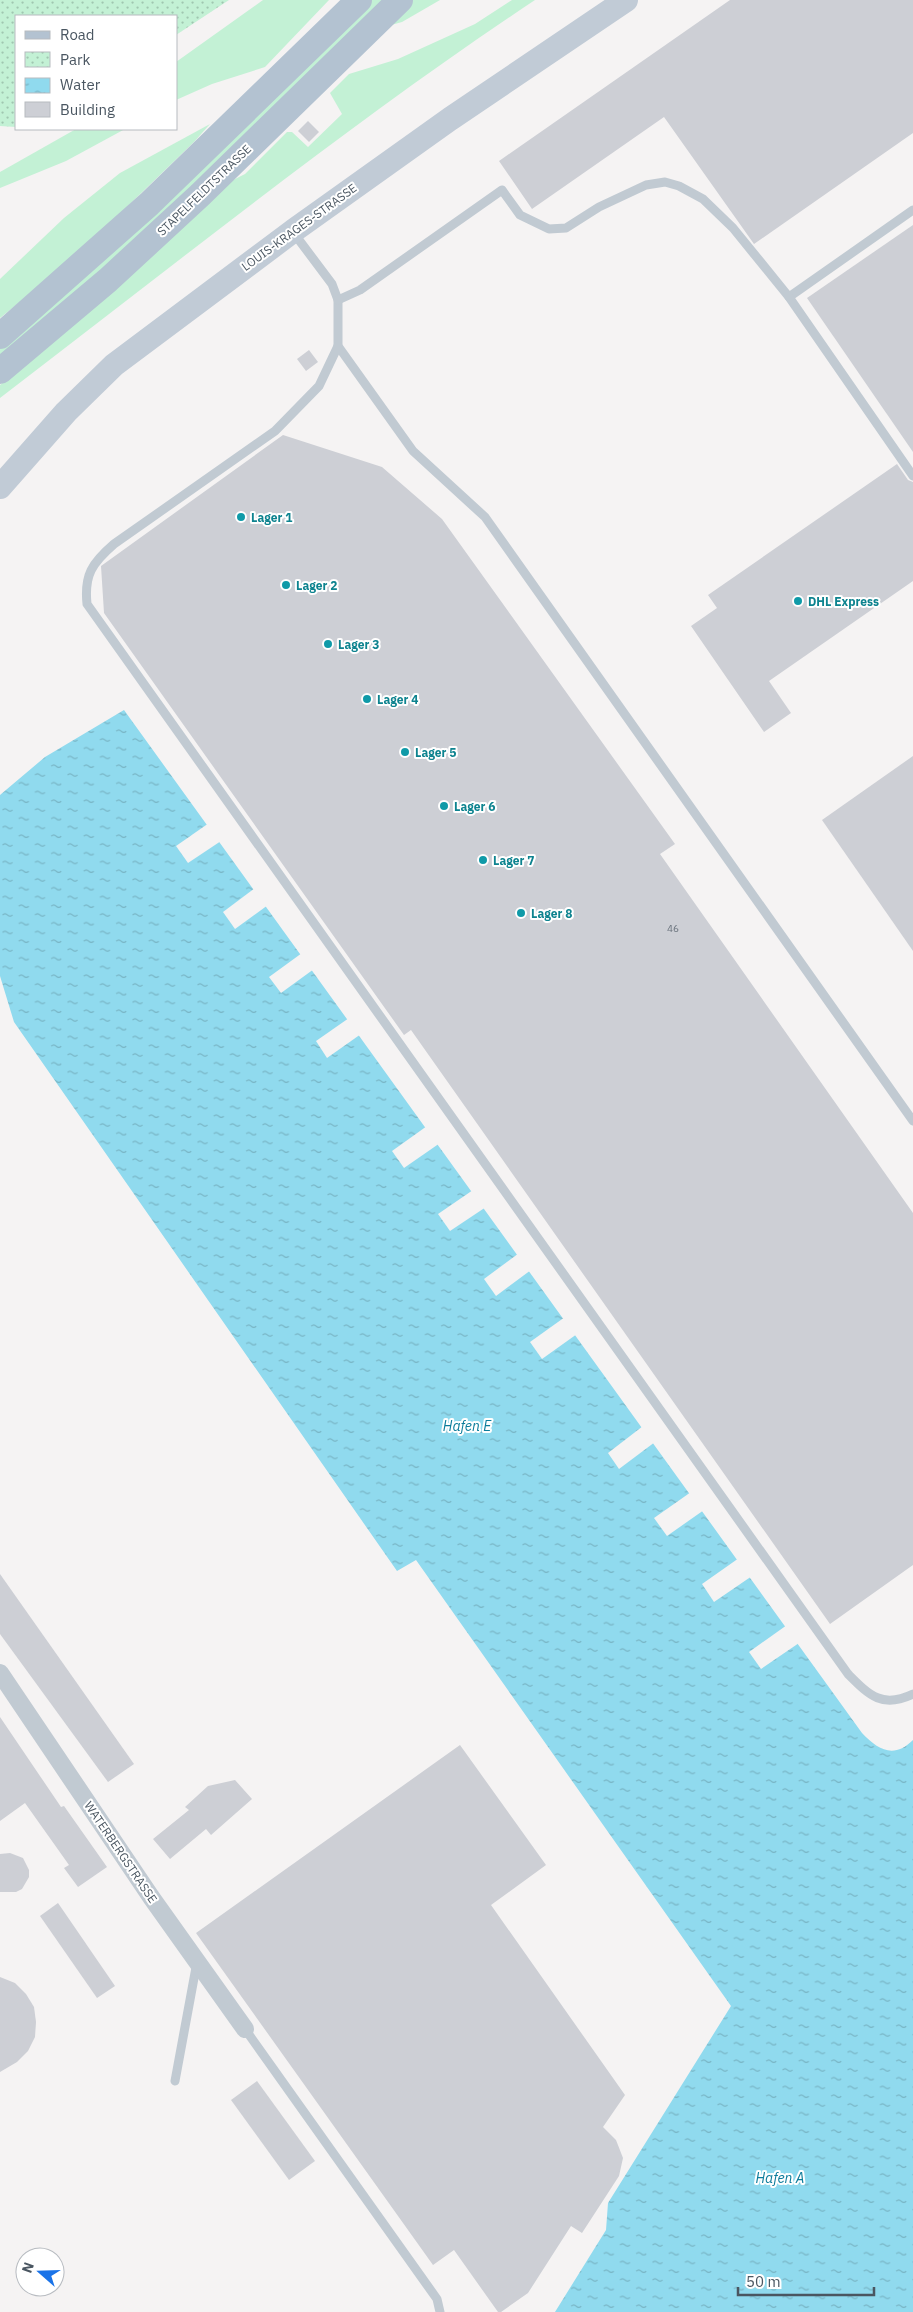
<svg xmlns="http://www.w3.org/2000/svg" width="913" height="2312" font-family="'IBM Plex Sans',sans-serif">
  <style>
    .grass { fill: #c3f1d5 }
    .park { fill: url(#park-dots) }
    .water { fill: url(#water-ripples) }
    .pier { fill: #f5f3f3 }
    .building { fill: #cdcfd5 }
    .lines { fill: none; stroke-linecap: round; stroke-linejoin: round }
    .lane { stroke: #c1cad2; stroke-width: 9 }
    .street { stroke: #c1cad2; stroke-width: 18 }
    .secondary { stroke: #c1cbd6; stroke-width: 24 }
    .primary { stroke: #b3c2d1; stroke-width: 26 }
    .culture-dot { fill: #0f9aa8; stroke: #fff; stroke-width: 2 }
    .labels { text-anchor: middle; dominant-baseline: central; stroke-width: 4; stroke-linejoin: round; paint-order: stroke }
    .number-label { font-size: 10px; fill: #6b747e }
    .street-label { font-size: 12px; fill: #4a5661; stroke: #fff }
    .culture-label { font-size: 12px; font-weight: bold; fill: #0d838f; stroke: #fff; text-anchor: start }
    .water-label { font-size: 14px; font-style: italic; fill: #0c7c9b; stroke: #fff }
  </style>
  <defs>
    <pattern id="park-dots" width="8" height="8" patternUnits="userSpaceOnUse" patternTransform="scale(1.25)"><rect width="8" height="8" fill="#c3f1d5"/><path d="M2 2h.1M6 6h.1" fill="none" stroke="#a0c6b0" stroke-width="1.8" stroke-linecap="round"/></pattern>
    <pattern id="water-ripples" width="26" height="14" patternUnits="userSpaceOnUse" patternTransform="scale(1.25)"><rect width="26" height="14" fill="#90daee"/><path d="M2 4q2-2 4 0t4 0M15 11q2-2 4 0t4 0" fill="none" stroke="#78b4c4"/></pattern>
  </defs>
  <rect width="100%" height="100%" fill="#f5f3f3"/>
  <!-- grass -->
  <g class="grass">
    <polygon points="263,0 329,0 265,67 212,84 176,100 176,62"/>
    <path d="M 368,0 L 384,0 C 260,123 136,246 0,357 L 0,342 Z"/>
    <polygon points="411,0 440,0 402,22 384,27"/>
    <path d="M 512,0 L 535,0 C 350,123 177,263 0,398 L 0,385 L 221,186 L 245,174 L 287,132 L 292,132 L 308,147 L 342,114 L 330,93 L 349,74 L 398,59 L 475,24 Z"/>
    <polygon points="210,124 194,142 73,259 0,318 0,279 64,218 120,173"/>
    <polygon points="76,129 125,129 66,161 0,188 0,172"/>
  </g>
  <!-- park -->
  <polygon class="park" points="0,0 229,0 176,35 176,16 16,16 16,127 0,126"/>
  <!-- water -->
  <path class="water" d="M 124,710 L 862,1733 C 878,1750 894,1759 913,1740 L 913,2312 L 555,2312 L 606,2230 L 608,2203 L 731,2006 L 416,1560 L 397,1571 L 14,1022 L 0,976 L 0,795 L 45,757 Z"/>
  <!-- pier -->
  <g class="pier">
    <polygon points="209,823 221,841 188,863 176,846"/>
    <polygon points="255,888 268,905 235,929 223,912"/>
    <polygon points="302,953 314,969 281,993 269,977"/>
    <polygon points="349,1018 361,1034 327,1058 316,1041"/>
    <polygon points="427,1126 440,1143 404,1168 392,1151"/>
    <polygon points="473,1190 486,1207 450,1231 438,1214"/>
    <polygon points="519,1253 531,1270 496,1296 484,1279"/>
    <polygon points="565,1317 577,1334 542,1359 530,1342"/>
    <polygon points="643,1426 655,1442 619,1469 608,1453"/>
    <polygon points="691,1492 704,1510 667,1536 654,1518"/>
    <polygon points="739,1558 752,1576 714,1602 702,1584"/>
    <polygon points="787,1625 799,1643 761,1669 749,1652"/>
  </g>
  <!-- building -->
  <g class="building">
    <polygon points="730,0 913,0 913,133 754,244 664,117 532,209 499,161"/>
    <polygon points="308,121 319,132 309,142 298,131"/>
    <polygon points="913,225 913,452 807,298"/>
    <polygon points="309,350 318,362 306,371 297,359"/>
    <polygon points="283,435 382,467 442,519 675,844 660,854 913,1213 913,1565 830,1624 411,1030 404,1035 104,613 101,566"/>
    <polygon points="897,464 908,480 913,482 913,581 769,681 791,713 764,732 691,626 717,608 708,595"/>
    <polygon points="913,756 913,951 822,820"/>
    <polygon points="0,1574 134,1764 108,1782 0,1634"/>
    <polygon points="0,1717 61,1807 64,1806 107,1867 78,1887 64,1868 69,1865 25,1803 0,1821"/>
    <polygon points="460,1745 546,1865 491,1905 625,2095 603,2127 616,2140 623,2158 619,2176 582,2233 571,2226 528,2293 501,2312 498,2312 454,2250 433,2265 196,1933"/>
    <polygon points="235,1780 252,1799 211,1835 206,1829 170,1859 153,1839 189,1810 185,1807 208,1786"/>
    <polygon points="10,1853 23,1858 29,1870 29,1877 22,1889 16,1892 0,1892 0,1854"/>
    <polygon points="58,1903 115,1986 97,1998 40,1916"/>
    <polygon points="0,1977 15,1983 26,1994 34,2007 36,2022 35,2037 28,2051 17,2062 0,2072"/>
    <polygon points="257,2081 315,2161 289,2180 231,2100"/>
  </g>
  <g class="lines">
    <!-- lane -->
    <g class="lane">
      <polyline points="913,210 789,297 913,476"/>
      <polyline points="293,232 332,284 338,300 338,346 413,451 485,517 913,1121"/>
      <polyline points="338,300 360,290 502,190 520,215 549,229 566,228 599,207 646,185 665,182 679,186 703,199 733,228 789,297"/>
      <path d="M 338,346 L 319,386 L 275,431 L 114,544 C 92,563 84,575 87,604 L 848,1674 C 869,1695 882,1709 913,1694"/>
      <polyline points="245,2029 437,2299 440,2312"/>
      <polyline points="175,2081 197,1962"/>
    </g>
    <!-- street -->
    <polyline class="street" points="0,1673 151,1897 245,2029"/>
    <!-- secondary -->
    <polyline class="secondary" points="0,487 66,412 114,365 293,231 450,119 626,0"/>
    <!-- primary -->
    <g class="primary">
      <polyline points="0,336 149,204 359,0"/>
      <polyline points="0,371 108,280 200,195 400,0"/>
    </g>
  </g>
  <!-- markers -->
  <g class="culture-dot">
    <circle cx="241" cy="517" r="5"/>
    <circle cx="286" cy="585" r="5"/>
    <circle cx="798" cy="601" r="5"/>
    <circle cx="328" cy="644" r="5"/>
    <circle cx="367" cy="699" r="5"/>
    <circle cx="405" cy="752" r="5"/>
    <circle cx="444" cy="806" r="5"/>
    <circle cx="483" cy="860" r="5"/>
    <circle cx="521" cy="913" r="5"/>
  </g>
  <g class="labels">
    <!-- number labels -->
    <g class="number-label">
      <text x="673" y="928">46</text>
    </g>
    <!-- street labels -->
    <g class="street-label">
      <text transform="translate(204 190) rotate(-44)">STAPELFELDTSTRASSE</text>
      <text transform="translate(299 227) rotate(-36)">LOUIS-KRAGES-STRASSE</text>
      <text transform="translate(121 1852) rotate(56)">WATERBERGSTRASSE</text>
    </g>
    <!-- culture labels -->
    <g class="culture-label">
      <text x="251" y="517">Lager 1</text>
      <text x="296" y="585">Lager 2</text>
      <text x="808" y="601">DHL Express</text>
      <text x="338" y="644">Lager 3</text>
      <text x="377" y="699">Lager 4</text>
      <text x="415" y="752">Lager 5</text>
      <text x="454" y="806">Lager 6</text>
      <text x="493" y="860">Lager 7</text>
      <text x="531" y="913">Lager 8</text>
    </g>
    <!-- water labels -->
    <g class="water-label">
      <text x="467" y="1426">Hafen E</text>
      <text x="780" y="2178">Hafen A</text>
    </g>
  </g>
  <!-- legend -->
  <rect x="15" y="15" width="162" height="115" fill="#ffffff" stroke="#b7bbc0"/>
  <rect x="25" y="31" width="25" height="8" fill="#b3c2d1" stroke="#b7bbc0"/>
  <text x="60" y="40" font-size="15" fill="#4a5661">Road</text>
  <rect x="25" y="52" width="25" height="15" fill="url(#park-dots)" stroke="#b7bbc0"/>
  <text x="60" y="65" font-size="15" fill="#4a5661">Park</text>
  <rect x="25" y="78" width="25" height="15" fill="url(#water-ripples)" stroke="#b7bbc0"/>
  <text x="60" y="90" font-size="15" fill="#4a5661">Water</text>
  <rect x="25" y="102" width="25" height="15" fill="#cdcfd5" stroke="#b7bbc0"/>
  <text x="60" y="115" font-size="15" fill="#4a5661">Building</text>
  <!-- north arrow -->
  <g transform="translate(40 2272) rotate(290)"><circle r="24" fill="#ffffff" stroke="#b7bbc0"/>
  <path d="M0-4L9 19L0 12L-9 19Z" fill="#1a73e8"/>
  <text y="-8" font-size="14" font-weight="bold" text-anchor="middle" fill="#4a5661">N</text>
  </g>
  <!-- scale -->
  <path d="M738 2287v8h136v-8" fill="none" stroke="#4a5661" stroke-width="2.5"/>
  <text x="746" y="2287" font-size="15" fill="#4a5661" stroke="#ffffff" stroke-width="4" paint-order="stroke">50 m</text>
</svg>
